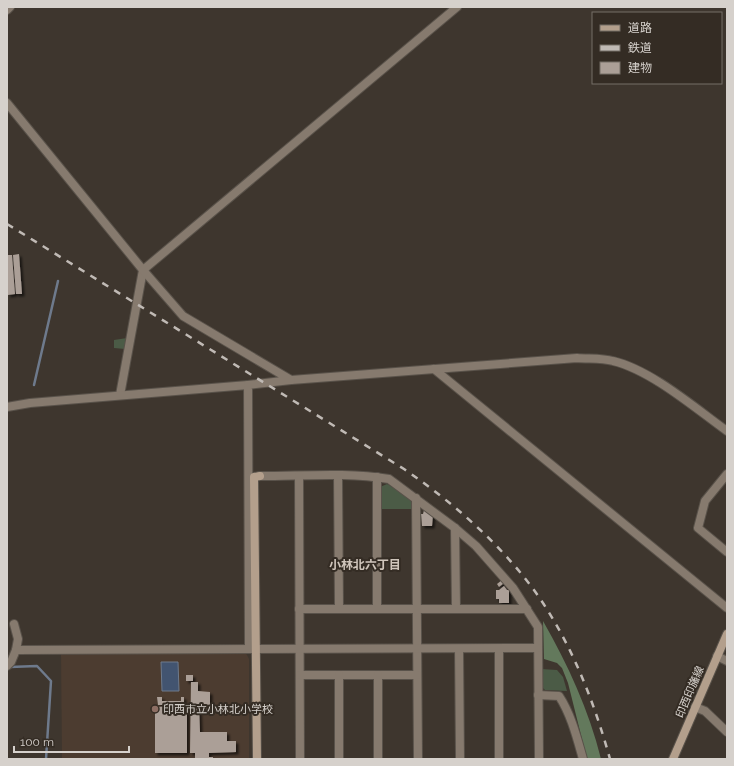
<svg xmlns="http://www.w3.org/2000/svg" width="734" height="766" font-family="Raleway,'Noto Sans JP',sans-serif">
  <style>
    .education { fill: #4c3c30 }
    .green { fill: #4b5b46 }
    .forest { fill: #63795c }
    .water { fill: #425470; stroke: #6e7a8c }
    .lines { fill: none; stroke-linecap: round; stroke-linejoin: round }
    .stream { stroke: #6e7a8c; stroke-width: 2.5 }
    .building { fill: #ab9f97; filter: url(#shadow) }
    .street-casing { stroke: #59524a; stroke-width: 10 }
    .secondary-casing { stroke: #59524a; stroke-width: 10 }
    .street { stroke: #867a6e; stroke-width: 8 }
    .secondary { stroke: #b39f8c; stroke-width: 8 }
    .rail { stroke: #c0bab5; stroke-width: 2.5; stroke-dasharray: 7 7; stroke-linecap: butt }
    .education-dot { fill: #8d6e63; stroke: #342c24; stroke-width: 1.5 }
    .labels { text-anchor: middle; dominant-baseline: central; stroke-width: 4; stroke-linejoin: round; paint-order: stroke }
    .street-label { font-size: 11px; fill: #d6d1cc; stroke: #342c24 }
    .poi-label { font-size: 11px; fill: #d6d1cc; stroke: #342c24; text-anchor: start }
    .neighbourhood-label { font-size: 12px; font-weight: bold; fill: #cfc5bb; stroke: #342c24 }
  </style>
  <defs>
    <filter id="shadow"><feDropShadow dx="2.5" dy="2.5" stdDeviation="1" flood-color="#0009"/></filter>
  </defs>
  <rect width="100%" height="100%" fill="#3e362e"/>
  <!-- education -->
  <polygon class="education" points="244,652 247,655 249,659 249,759 62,759 61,654"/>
  <!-- green -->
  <g class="green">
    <polygon points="127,338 125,349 114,348 114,340"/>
    <polygon points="387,484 408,495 413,500 413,509 382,509 380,487"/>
    <polygon points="541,669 557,670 563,677 567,691 545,690 541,686"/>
  </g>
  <!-- forest -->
  <path class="forest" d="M 543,621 C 568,665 589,710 601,759 L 587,759 L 568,683 L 562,668 L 557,663 L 544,659 Z"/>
  <!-- water -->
  <polygon class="water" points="161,662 178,662 179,691 162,691"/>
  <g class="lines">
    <!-- stream -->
    <g class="stream">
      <polyline points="34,385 58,281"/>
      <polyline points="10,667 37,666 51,681 46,759"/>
    </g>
  </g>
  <!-- building -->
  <g class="building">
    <polygon points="19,254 22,294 16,294 13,255"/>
    <polygon points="7,255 12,255 15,294 8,295"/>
    <polygon points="424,510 428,511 428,514 433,514 432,526 422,526 421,514 423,514"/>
    <polygon points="502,580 504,583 499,587 497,584"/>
    <polygon points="504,586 507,590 509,590 509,603 499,603 499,599 496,599 496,590 499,590"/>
    <rect x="186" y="675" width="7" height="6"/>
    <polygon points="191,682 198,682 198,691 210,692 210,711 206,712 206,706 199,706 200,732 227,732 227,741 236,741 236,752 209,753 209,757 213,757 213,759 195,759 195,753 190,753"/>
    <polygon points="157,697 162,697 162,701 181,701 181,697 184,697 184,705 158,705"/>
    <polygon points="187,706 187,753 155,753 155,707"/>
  </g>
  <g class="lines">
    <defs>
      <g id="street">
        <polyline points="7,10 10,7"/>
        <polyline points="7,103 143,270 120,395"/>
        <polyline points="434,369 727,608"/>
        <path d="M 291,380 L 577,358 C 589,359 602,358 613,361 C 651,370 695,408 727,431"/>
        <polyline points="7,407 30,403 248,385"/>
        <polyline points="727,474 705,501 698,528 727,552"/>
        <polyline points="338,475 339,609"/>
        <path d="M 260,476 C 303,476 347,472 389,479 L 455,528 L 476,546 L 513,588 L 538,627 L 539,759"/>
        <polyline points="299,476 300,759"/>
        <polyline points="377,477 377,609"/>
        <polyline points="416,498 418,759"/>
        <polyline points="455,528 456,609"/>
        <polyline points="299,609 527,609"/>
        <polyline points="14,624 18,639 16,650"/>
        <polyline points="249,649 248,385 291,380 183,316 143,270 457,7"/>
        <polyline points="459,649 460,759"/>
        <polyline points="499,649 499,759"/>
        <polyline points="717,656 727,661"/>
        <polyline points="7,666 11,662 16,650 538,648"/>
        <polyline points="300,675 417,675"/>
        <polyline points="339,675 339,759"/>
        <polyline points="378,675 378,759"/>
        <path d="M 538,695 L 559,696 C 571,714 577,738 583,759"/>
        <polyline points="695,707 705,711 727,732"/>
      </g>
      <g id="secondary">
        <polyline points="257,759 254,477 260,476"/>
        <polyline points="673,759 727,634"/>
      </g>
    </defs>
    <!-- street casing -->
    <use href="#street" class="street-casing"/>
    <!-- secondary casing -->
    <use href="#secondary" class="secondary-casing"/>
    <!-- street -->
    <use href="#street" class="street"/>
    <!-- secondary -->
    <use href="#secondary" class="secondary"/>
    <!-- rail -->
    <path class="rail" d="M 7,224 L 404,469 C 452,502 496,540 531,586 C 569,637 593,698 610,759"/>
  </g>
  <!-- markers -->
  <circle class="education-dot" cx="155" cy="709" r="4"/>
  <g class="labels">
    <!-- street labels -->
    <g class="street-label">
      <text transform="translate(690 692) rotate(-67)">印西印旛線</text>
    </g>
    <!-- poi labels -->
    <g class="poi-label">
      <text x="163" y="709">印西市立小林北小学校</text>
    </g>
    <!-- neighbourhood labels -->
    <g class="neighbourhood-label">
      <text x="365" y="565">小林北六丁目</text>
    </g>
  </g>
  <!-- border -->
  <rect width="734" height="766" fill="none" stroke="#d6d1cc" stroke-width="16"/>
  <!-- legend -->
  <rect x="592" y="12" width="130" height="72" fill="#342c24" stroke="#756e67"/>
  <rect x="600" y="25" width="20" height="6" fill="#b39f8c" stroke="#756e67"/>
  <text x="628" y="32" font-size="12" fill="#d6d1cc">道路</text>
  <rect x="600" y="45" width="20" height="6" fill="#c0bab5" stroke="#756e67"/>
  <text x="628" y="52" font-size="12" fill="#d6d1cc">鉄道</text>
  <rect x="600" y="62" width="20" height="12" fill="#ab9f97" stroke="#756e67"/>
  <text x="628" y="72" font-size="12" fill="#d6d1cc">建物</text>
  <!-- scale -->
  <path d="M14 746v6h115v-6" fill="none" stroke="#d6d1cc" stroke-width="2"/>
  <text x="20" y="746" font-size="12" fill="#d6d1cc" stroke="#342c24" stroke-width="3" paint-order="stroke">100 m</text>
</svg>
